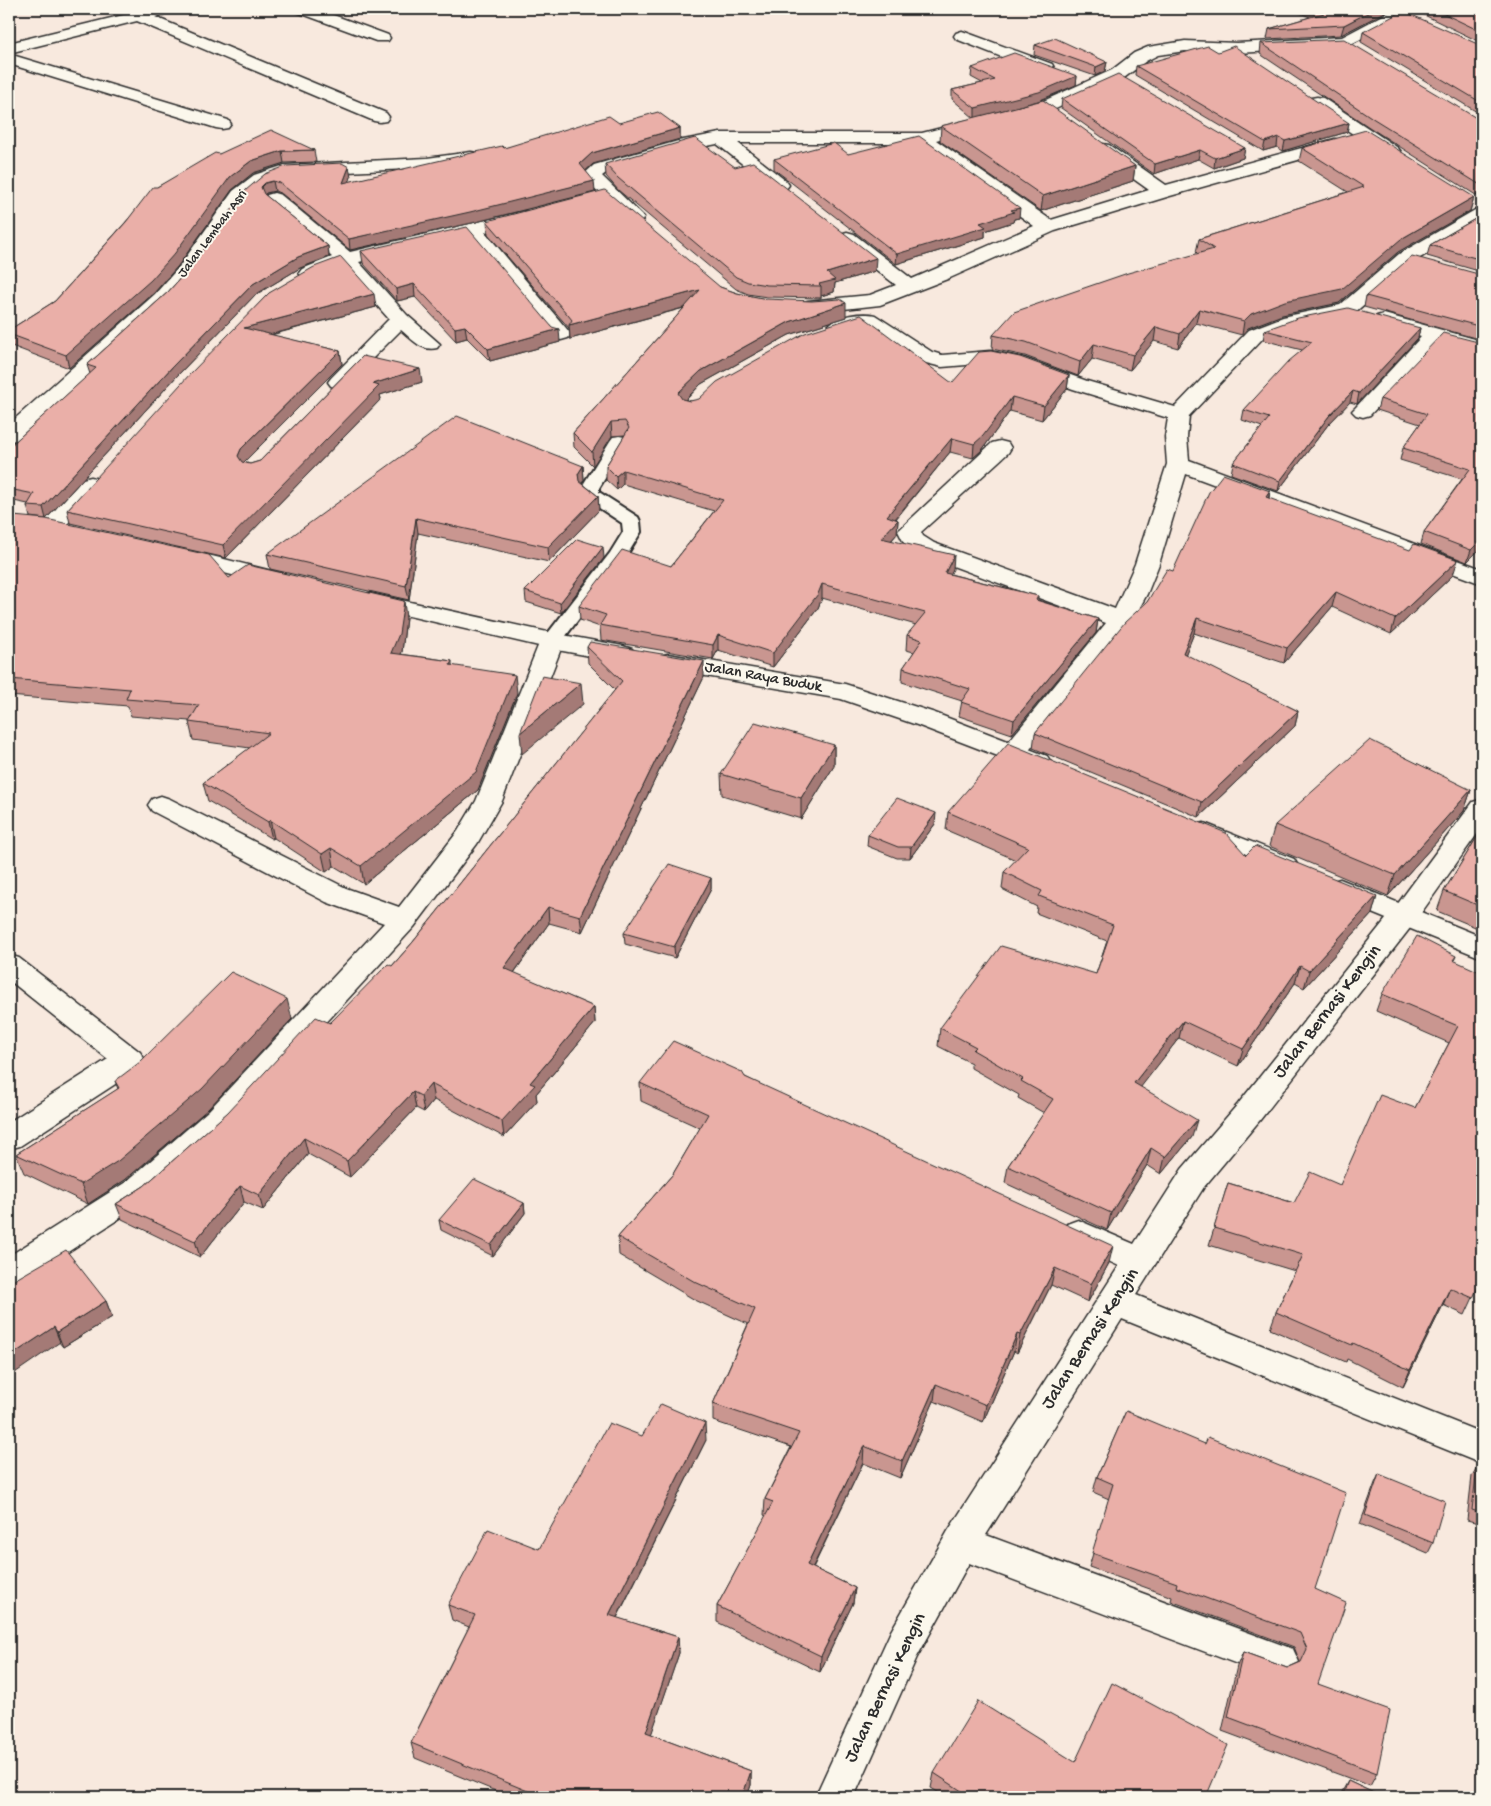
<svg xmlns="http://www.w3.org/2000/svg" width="1491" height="1806" font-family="'Gochi Hand',sans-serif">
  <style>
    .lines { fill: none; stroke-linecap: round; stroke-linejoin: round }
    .lane-casing { stroke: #2b2b2b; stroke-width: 4 }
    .street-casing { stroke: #2b2b2b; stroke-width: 3 }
    .secondary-casing { stroke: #2b2b2b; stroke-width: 3 }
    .lane { fill: #fbf7ec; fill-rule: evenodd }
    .street { fill: #fbf7ec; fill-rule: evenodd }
    .secondary { fill: #fbf7ec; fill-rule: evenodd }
    .wall { fill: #c99690; stroke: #2b2b2b }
    .shaded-wall { fill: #a47a76; stroke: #2b2b2b }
    .building { fill: #eaafa8; stroke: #2b2b2b }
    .labels { text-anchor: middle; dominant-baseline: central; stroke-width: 4; stroke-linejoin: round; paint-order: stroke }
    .far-street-label { font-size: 14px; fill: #2b2b2b; stroke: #fbf7ec }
    .street-label { font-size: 16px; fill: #2b2b2b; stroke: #fbf7ec }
    .near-street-label { font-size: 19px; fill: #2b2b2b; stroke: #fbf7ec }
  </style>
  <rect width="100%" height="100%" fill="#f8e9de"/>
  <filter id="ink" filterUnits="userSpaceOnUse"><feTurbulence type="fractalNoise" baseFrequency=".02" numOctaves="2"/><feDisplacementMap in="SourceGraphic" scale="10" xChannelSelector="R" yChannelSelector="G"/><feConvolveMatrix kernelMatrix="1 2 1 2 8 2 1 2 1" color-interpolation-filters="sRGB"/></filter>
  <g filter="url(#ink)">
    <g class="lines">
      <defs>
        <polygon id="lane" points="619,436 625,437 628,441 599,488 599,492 638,517 640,521 641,532 627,555 559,645 552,647 545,645 542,641 545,637 610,553 623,532 622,523 584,498 581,494 581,488 610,441 613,437"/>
        <g id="street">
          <polygon points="148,9 164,9 166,11 164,14 155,17 386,113 389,117 386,121 380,122 374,121 137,21 9,53 9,43"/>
          <polygon points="295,9 317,9 388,35 390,38 388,41 376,41 297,12"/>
          <polygon points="1395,9 1415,9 1413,12 1345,47 1237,53 1185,51 1158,55 1146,61 1124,78 1051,111 936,140 1051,220 1149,190 1097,153 1094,149 1097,145 1103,144 1109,145 1166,185 1335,139 1341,140 1344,144 1341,148 1170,196 1055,231 950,278 880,305 808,313 801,311 798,307 801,303 808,301 870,295 896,285 840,242 838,238 840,234 847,232 854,234 912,279 1034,226 918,143 738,143 786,181 789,185 786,189 780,190 774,189 717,144 687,150 606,173 602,176 644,217 642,221 635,223 628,221 587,182 583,175 594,165 678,141 720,133 922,133 1039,103 1112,70 1134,53 1148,47 1185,41 1237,43 1342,37"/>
          <polygon points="962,31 1052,64 1054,68 1052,72 1040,72 956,39 954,36 956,33"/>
          <polygon points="9,54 228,120 231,124 228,128 222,129 216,128 9,64"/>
          <polygon points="1317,97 1323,98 1398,148 1401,152 1398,156 1392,157 1386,156 1311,106 1308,102 1311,98"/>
          <polygon points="471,152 477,153 480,157 477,161 427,168 287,175 266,183 247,199 193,275 169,302 17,440 9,441 9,424 155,294 179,267 233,191 254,175 285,165 427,158"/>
          <path d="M 274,193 L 281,195 L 350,252 L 524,211 L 531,213 L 533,217 L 531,221 L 485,232 L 571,334 L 568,338 L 561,340 L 554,338 L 468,236 L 359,262 L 407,315 L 440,344 L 437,348 C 422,352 412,339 401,330 L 345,386 L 338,388 L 331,386 L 328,382 L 331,378 L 389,319 L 343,267 C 330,272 316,280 302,277 L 299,273 L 302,269 L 332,257 L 267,203 L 265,199 L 267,195 Z"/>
          <path d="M 1482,208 L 1482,222 L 1413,262 L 1353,314 L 1295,326 L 1263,338 L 1189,416 L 1187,437 L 1189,460 L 1482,569 L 1482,584 L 1186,474 L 1159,564 L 1147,594 L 1133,620 L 1023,758 L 1014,761 L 1005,758 L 1001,752 L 1005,746 L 1106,623 L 918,553 L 905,545 L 898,531 L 992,443 L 1000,441 L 1008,443 L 1011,448 L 1008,453 L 921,532 L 923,536 L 934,543 L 1115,609 L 1135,564 L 1167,464 L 1165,437 L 1168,418 L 1073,389 L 1019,369 L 990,363 L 942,367 L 918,361 L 864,325 L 838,332 L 831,330 L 828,326 C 836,315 863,312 875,315 L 932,352 L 942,355 L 990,351 L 1024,358 L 1087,381 L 1175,407 L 1249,330 L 1283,317 L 1340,305 L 1399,254 L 1475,210 Z"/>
          <polygon points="1384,314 1482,341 1482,353 1439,341 1370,415 1363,417 1356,415 1352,411 1356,407 1421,337 1377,324 1374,320 1377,316"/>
          <polygon points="91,477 99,479 102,484 99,489 59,533 51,535 43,533 40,528 43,523 83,479"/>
          <polygon points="552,633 561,636 564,641 502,801 477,844 414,927 231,1126 148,1200 20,1283 9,1287 9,1256 126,1182 209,1110 384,923 326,902 152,811 148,805 152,799 161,796 170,799 346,888 399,907 458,831 476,801 540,641 543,636"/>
          <polygon points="1482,799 1482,827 1414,923 1260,1120 1204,1187 1136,1295 1482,1433 1482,1464 1122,1319 986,1535 1293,1649 1299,1662 1293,1675 1280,1680 969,1563 917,1657 854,1797 815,1797 891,1631 948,1531 1119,1266 1067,1242 1062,1233 1067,1224 1078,1220 1134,1244 1182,1169 1238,1104 1394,909 1473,802"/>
          <polygon points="9,955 19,958 140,1052 145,1060 140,1068 20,1146 9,1149 9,1122 108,1059 9,980"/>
        </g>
        <g id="secondary">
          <polygon points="180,548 284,574 288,579 284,584 276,586 172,560 168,555 172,550"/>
          <polygon points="369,593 552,633 623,646 632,649 635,654 632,659 623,662 552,649 361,605 357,600 361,595"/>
          <polygon points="668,654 845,684 935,713 1047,756 1051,762 1047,768 1038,771 1029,768 917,725 841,699 659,668 656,662 659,656"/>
          <polygon points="1204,823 1294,859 1298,866 1294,873 1284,876 1195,839 1191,832 1195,825"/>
          <polygon points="1340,879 1482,937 1482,958 1330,896 1326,889 1330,882"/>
        </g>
      </defs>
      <!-- lane casing -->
      <use href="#lane" class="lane-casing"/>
      <!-- street casing -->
      <use href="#street" class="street-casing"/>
      <!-- secondary casing -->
      <use href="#secondary" class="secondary-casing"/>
      <!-- lane -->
      <use href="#lane" class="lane"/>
      <!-- street -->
      <use href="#street" class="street"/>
      <!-- secondary -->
      <use href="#secondary" class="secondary"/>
    </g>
    <!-- wall -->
    <g class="wall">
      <polygon points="1290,9 1386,9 1385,12 1341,35 1267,39 1269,29 1310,17"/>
      <polygon points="1416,9 1482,9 1482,43 1416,11"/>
      <polygon points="1363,32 1482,46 1482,115 1361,42"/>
      <polygon points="1261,43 1478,119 1482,120 1482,199 1372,129 1260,54"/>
      <polygon points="1035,45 1107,62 1105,71 1095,76 1034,55"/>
      <polygon points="1136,66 1349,123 1347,132 1283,151 1277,147 1263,151 1135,75"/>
      <polygon points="972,68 1077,76 1076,85 1038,101 1135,166 1133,181 1041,211 940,141 941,126 974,118 952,99 952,90 982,83 971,77"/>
      <polygon points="1062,99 1245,148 1243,158 1214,168 1198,159 1154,174 1061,108"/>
      <polygon points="619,123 680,128 680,139 593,164 586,171 595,192 472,223 350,250 282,194 275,191 266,193 265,195 328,246 329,257 300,268 255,295 176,377 46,519 30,517 27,506 28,504 9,500 9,447 90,374 87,365 168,292 192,265 265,174 349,167 351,177 349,182"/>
      <polygon points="1302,148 1474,197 1470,211 1398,252 1339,303 1282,315 1248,328 1242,335 1196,323 1178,348 1154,341 1130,370 1092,359 1078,376 1025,356 992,349 993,335 1198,254 1196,252 1199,239 1348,192 1299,161"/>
      <polygon points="314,150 316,162 284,163 253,173 232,190 178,266 154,293 69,368 9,345 9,330 55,301 157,187 219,154"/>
      <polygon points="848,154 1019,218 1014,219 1013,222 985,231 985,237 896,264 774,169 774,159"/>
      <polygon points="605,164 875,271 835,283 834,292 821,296 821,298 767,297 748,294 736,289 618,190 606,176"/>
      <polygon points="1482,215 1482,272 1427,256 1430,245"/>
      <polygon points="487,221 720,287 737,293 846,317 789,335 701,384 686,400 690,401 1069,375 1067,389 1042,420 1010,411 982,450 973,458 950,452 896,519 898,520 897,534 891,541 953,569 950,574 1038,596 1038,600 1098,619 1096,633 1012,734 959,716 962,701 902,682 903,668 914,652 906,650 907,635 916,625 822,598 818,608 773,667 718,650 713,659 601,640 600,627 580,620 579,606 671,566 714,511 623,484 617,490 606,480 606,466 625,435 612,436 593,466 574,447 573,433 684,308 570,339 569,328 488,234"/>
      <polygon points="361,251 560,342 490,361 467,338 456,341 415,297 397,301 363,263"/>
      <polygon points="1482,275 1482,340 1364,307 1366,296"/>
      <polygon points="269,293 376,307 271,335 340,351 342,364 244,462 250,464 260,461 363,356 422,382 380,395 381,399 226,558 70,523 67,510"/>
      <polygon points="1420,328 1418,338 1357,404 1350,402 1327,426 1278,491 1231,474 1233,463 1262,427 1242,420 1244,410 1302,350 1263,340 1265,330"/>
      <polygon points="1482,343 1482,547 1467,562 1421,544 1424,532 1462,479 1400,460 1403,448 1420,424 1377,410 1380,399"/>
      <polygon points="583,466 584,480 582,483 598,496 599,510 549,562 418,533 409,600 270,569 267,554"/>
      <polygon points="1270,491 1269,499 1453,575 1391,634 1332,607 1284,663 1194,633 1185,655 1298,711 1295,726 1199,817 1033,748 1035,733 1147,602 1173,571"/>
      <polygon points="9,523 229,578 406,618 402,652 400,654 452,661 452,665 517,693 478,790 364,884 334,866 326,872 274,838 272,839 208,801 203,783 250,748 193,740 189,722 189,721 131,716 128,706 9,696"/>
      <polygon points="604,558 561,613 526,602 525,591"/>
      <polygon points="587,647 704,677 582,932 549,923 514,973 594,1007 595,1023 536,1094 537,1101 504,1137 434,1100 424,1112 416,1108 350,1177 308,1154 263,1210 244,1202 200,1257 122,1219 116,1204 144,1186 330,1023 392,966 413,942 615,690 588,663"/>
      <polygon points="1482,720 1482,730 1479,729"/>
      <polygon points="834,745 834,766 801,819 722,795 721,774"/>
      <polygon points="1471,790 1464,811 1388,896 1269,846 1275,825"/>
      <polygon points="948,812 1246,855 1377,896 1372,914 1304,988 1295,983 1238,1066 1179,1038 1140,1087 1192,1137 1161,1174 1147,1165 1107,1230 1005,1183 1008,1166 1044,1113 1018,1098 1019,1095 971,1068 971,1063 938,1046 940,1028 1096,974 1107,941 1036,913 1037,907 1002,889 1004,872 1016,860 946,830"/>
      <polygon points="935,824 910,858 897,858 867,846 868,835"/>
      <polygon points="1482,829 1482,925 1480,929 1437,911 1444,891"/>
      <polygon points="711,878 711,889 675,958 625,944 624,933"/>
      <polygon points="1456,956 1454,961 1482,1278 1465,1315 1443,1305 1403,1387 1347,1359 1346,1362 1270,1329 1276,1312 1295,1271 1209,1245 1228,1183 1294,1203 1340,1185 1415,1108 1449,1043 1376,1011 1382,994"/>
      <polygon points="292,1019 208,1109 125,1180 88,1204 24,1173 16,1154 118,1089 115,1081"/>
      <polygon points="745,1077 1109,1263 1088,1302 1051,1285 1017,1353 1014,1351 983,1422 934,1401 900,1478 863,1463 813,1568 855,1588 853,1603 820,1672 717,1622 717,1606 766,1516 764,1515 765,1499 791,1447 713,1421 713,1404 748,1324 695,1300 619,1255 618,1237 673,1174 700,1128 641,1101 640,1083"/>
      <polygon points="524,1203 525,1213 493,1256 441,1230 439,1220"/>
      <polygon points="9,1283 106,1301 112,1317 63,1347"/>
      <polygon points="1126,1411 1315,1589 1318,1684 1377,1773 1370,1786 1222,1731 1237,1666 1243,1652 1287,1668 1300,1662 1294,1647 1171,1601 1172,1597 1089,1567 1109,1499 1093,1492 1097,1477"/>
      <polygon points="642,1436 706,1440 617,1618 678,1637 679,1653 651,1734 751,1771 751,1785 747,1797 510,1797 415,1758 411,1743 469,1627 452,1620 448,1605 539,1549"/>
      <polygon points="1477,1467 1482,1468 1482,1524 1467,1520 1472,1476"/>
      <polygon points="1379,1474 1433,1543 1428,1553 1360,1524 1375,1483"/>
      <polygon points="1075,1762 1206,1797 946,1797 931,1788 934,1773"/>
      <polygon points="1348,1781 1382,1797 1339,1797"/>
    </g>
    <!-- shaded-wall -->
    <g class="shaded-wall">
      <polygon points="1375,9 1386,9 1385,12 1341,35 1344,25"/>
      <polygon points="1107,62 1105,71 1095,76 1096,67"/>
      <polygon points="1077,76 1076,85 1038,101 975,118 975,108"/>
      <polygon points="1349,123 1347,132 1283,151 1285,141"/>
      <polygon points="680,128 680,139 593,164 581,175 580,164 592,153"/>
      <polygon points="1278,137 1277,147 1263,151 1265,142"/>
      <polygon points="1245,148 1243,158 1214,168 1215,158"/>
      <polygon points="1200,150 1198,159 1154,174 1155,164"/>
      <polygon points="282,151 284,163 253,173 232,190 178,266 154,293 69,368 66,355 230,177 251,161"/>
      <polygon points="1135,166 1133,181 1041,211 1043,196"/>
      <polygon points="349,167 351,177 345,194 343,183"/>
      <polygon points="273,181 275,191 266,193 263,198 261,187 265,183"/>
      <polygon points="594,181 595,192 472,223 350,250 349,239"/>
      <polygon points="1474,197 1470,211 1398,252 1339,303 1282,315 1248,328 1242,335 1244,321 1251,314 1401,239"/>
      <polygon points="1020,208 1019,218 1014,219 1013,222 985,231 985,237 896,264 897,254 980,223 1011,210"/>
      <polygon points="328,246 329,257 300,268 255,295 176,377 46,519 43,507 173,366 253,284 298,257"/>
      <polygon points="876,258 875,271 835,283 834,292 821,296 821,286 819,284 827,273"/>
      <polygon points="414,284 415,297 397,301 396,289"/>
      <polygon points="700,290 701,303 570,339 569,325"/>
      <polygon points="374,294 376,307 246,341 244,328"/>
      <polygon points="846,303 846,317 789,335 701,384 678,407 678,393 701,371 789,322"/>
      <polygon points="1199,309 1196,323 1178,348 1180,334"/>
      <polygon points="465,326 467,338 456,341 455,328"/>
      <polygon points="1156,327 1154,341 1130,370 1133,355"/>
      <polygon points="1420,328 1418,338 1357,404 1359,393"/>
      <polygon points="559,329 560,342 490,361 488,349"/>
      <polygon points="1094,344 1092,359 1078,376 1080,362"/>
      <polygon points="340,351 342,364 244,462 240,469 238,456 241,449"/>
      <polygon points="420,369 422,382 380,395 381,399 226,558 223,545 373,384"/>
      <polygon points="1069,375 1067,389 1042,420 1044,406"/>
      <polygon points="1353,391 1350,402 1327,426 1278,491 1280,481 1329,416"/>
      <polygon points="1012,397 1010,411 982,450 973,458 974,444"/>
      <polygon points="611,422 612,436 593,466 592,452"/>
      <polygon points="952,438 950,452 886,530 887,516"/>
      <polygon points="583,466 584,480 579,488 578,474"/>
      <polygon points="623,470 623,484 617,490 616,476"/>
      <polygon points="1270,491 1267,506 1266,497"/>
      <polygon points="598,496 599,510 549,562 548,547"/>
      <polygon points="416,518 418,533 409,600 406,586"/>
      <polygon points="898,520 897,534 880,553 881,538"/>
      <polygon points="1482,539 1482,547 1467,562 1471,550"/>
      <polygon points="603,547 604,558 561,613 560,603"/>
      <polygon points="954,555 953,569 944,587 945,573"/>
      <polygon points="1458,560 1453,575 1391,634 1395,619"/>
      <polygon points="822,584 822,598 818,608 773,667 773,653"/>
      <polygon points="1336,592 1332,607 1284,663 1287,648"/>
      <polygon points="404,601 406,618 402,652 393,671 391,653"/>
      <polygon points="1197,618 1194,633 1180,668 1183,653"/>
      <polygon points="1098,619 1096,633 1012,734 1014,720"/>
      <polygon points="718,635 718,650 713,659 713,645"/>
      <polygon points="704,661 704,677 582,932 580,916"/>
      <polygon points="515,675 517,693 478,790 364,884 361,866"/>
      <polygon points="581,683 583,704 522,754 520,733"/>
      <polygon points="1298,711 1295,726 1199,817 1202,802"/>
      <polygon points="834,745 834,766 801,819 801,798"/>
      <polygon points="1471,790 1464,811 1388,896 1395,875"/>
      <polygon points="936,813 935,824 910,858 911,847"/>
      <polygon points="270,820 274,838 272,839 268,822"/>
      <polygon points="331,848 334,866 326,872 322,854"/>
      <polygon points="711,878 711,889 675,958 674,947"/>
      <polygon points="1377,896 1372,914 1304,988 1309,971"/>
      <polygon points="548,907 549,923 506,984 504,968"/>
      <polygon points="1300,966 1295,983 1238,1066 1243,1049"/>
      <polygon points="287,999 292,1019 208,1109 125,1180 88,1204 81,1184"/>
      <polygon points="594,1007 595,1023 536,1094 537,1101 504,1137 502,1121 530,1083"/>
      <polygon points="1183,1021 1179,1038 1130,1101 1134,1083"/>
      <polygon points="431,1084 434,1100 424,1112 421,1096"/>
      <polygon points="413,1092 416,1108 350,1177 347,1161"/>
      <polygon points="1197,1120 1192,1137 1161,1174 1165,1157"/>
      <polygon points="304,1138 308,1154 263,1210 259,1195"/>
      <polygon points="1151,1148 1147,1165 1107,1230 1111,1213"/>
      <polygon points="240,1186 244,1202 200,1257 195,1241"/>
      <polygon points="524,1203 525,1213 493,1256 491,1245"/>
      <polygon points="1482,1234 1482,1238 1470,1259 1478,1242"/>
      <polygon points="1113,1246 1109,1263 1088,1302 1091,1284"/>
      <polygon points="1055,1268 1051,1285 1017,1353 1020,1335"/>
      <polygon points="1450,1288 1443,1305 1403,1387 1410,1370"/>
      <polygon points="106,1301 112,1317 63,1347 57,1332"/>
      <polygon points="54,1327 60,1342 9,1377 9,1357"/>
      <polygon points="1017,1334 1014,1351 983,1422 986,1405"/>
      <polygon points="936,1384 934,1401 900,1478 902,1461"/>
      <polygon points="705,1423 706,1440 610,1631 609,1615"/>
      <polygon points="864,1446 863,1463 806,1581 807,1565"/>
      <polygon points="855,1588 853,1603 820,1672 821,1656"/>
      <polygon points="678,1637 679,1653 647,1747 646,1732"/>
      <polygon points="751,1771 751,1785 747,1797 742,1797"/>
    </g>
    <!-- building -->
    <g class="building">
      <polygon points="1315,9 1375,9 1344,25 1269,29 1324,13"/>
      <polygon points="1434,9 1482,9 1482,32"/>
      <polygon points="1403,11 1482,46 1482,103 1363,32"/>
      <polygon points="1055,38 1107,62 1096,67 1035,45"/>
      <polygon points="1344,39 1478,119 1482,120 1482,186 1374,119 1261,43"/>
      <polygon points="1208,46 1218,52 1234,46 1349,123 1285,141 1278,137 1265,142 1136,66"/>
      <polygon points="1014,53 1077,76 1039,92 975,108 952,90 995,80 972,68"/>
      <polygon points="1118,74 1245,148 1215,158 1200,150 1155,164 1062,99"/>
      <polygon points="1043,100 1135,166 1043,196 941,126"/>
      <polygon points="658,112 680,128 592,153 580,164 594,181 470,212 349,239 280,183 273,181 265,183 261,187 264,194 328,246 298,257 253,284 173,366 43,507 27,506 34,494 9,489 9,447 96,368 87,365 168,292 192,265 246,190 265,174 286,166 342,163 349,167 343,183 502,146 504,148 609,116 619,123"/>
      <polygon points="271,130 314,150 282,151 251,161 230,177 175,253 151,280 66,355 9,334 9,330 55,301 126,222 153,187 157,187 215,153 219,154"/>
      <polygon points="1366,130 1474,197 1401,239 1342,289 1285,301 1251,314 1244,321 1199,309 1180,334 1156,327 1133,355 1094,344 1080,362 1026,342 993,335 1014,312 1128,273 1214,249 1199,239 1364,187 1302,148"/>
      <polygon points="919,136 1020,208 1011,210 1014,212 980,223 986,227 897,254 774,159 834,143 848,154"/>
      <polygon points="695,138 735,167 753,162 876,258 827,273 835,280 819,284 821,286 767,285 748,282 736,277 618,178 605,164"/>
      <polygon points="605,190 720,287 737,293 767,299 812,301 840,299 846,303 789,322 701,371 678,393 682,399 690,401 699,399 717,382 805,333 861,315 952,383 979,352 991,351 1020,357 1069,375 1044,406 1012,397 983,436 974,444 952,438 887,516 898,520 881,538 954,555 945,573 1038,596 1036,600 1098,619 1014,720 961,702 970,689 903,668 922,640 907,635 925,613 822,584 818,594 773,653 718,635 713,645 600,625 606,615 579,606 622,550 671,566 723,500 623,470 616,476 606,466 629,428 625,421 611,422 592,452 573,433 700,290 569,325 572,320 568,315 487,221"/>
      <polygon points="1482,215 1482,260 1430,245"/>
      <polygon points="467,227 552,327 559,329 488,349 465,326 455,328 414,284 396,289 361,251"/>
      <polygon points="1412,256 1482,275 1482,327 1366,296"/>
      <polygon points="341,257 374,294 244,328 340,351 241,449 238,456 242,462 250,464 260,461 363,356 420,369 373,384 379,386 223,545 67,510 190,374 269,293 314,267"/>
      <polygon points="1348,308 1420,328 1359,393 1353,391 1329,416 1280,481 1233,463 1269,418 1244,410 1289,361 1312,342 1265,330 1298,318"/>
      <polygon points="1443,333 1482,343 1482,539 1471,550 1424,532 1470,469 1403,448 1427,414 1380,399"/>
      <polygon points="457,416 583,466 578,474 579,481 598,496 548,547 416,518 406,586 267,554"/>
      <polygon points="1223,474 1270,491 1266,497 1410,550 1414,544 1458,560 1395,619 1336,592 1287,648 1197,618 1183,653 1298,711 1202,802 1035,733 1125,622 1147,602 1167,569 1173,571 1209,492"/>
      <polygon points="13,516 46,519 209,555 229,578 248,565 404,601 399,634 391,653 452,661 450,665 515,675 476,772 361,866 331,848 322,854 270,820 268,822 203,783 269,733 189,722 199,705 126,699 130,689 9,679 9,523"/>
      <polygon points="577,539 603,547 560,603 525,591"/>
      <polygon points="590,642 704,661 580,916 548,907 504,968 594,1007 530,1083 535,1085 502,1121 431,1084 421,1096 413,1092 347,1161 304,1138 259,1195 240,1186 195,1241 116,1204 144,1186 228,1112 316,1017 330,1023 388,964 392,966 413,942 622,681 587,647"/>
      <polygon points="542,676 581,683 520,733"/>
      <polygon points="755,722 834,745 801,798 721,774"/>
      <polygon points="1370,740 1471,790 1395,875 1275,825"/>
      <polygon points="1008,743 1226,833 1246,855 1255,846 1377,896 1309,971 1300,966 1243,1049 1183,1021 1134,1083 1197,1120 1165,1157 1151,1148 1111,1213 1008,1166 1053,1099 1021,1081 1023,1079 973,1050 976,1047 940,1028 1001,946 1096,974 1113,925 1039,896 1042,891 1004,872 1028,847 948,812"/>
      <polygon points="897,798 936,813 911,847 898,847 868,835"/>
      <polygon points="1482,829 1482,907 1444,891"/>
      <polygon points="669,864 711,878 674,947 624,933"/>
      <polygon points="1417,936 1456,956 1453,960 1482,973 1482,1234 1478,1242 1482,1244 1482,1278 1473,1298 1450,1288 1410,1370 1353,1343 1352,1345 1276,1312 1303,1255 1214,1228 1228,1183 1294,1203 1310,1172 1340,1185 1380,1095 1415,1108 1458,1026 1382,994"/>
      <polygon points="231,972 287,999 202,1089 118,1161 81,1184 16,1154 119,1088 115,1081 140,1062"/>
      <polygon points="673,1041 742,1072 745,1077 1113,1246 1091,1284 1055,1268 1020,1335 1017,1334 986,1405 936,1384 902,1461 864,1446 807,1565 855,1588 821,1656 717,1606 773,1502 765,1499 799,1433 713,1404 755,1309 695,1282 618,1237 673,1174 708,1114 640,1083"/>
      <polygon points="474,1179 524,1203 491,1245 439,1220"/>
      <polygon points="66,1250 106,1301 57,1332 54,1327 9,1357 9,1283"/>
      <polygon points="661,1404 705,1423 609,1615 678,1637 646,1732 751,1771 742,1797 534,1797 535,1794 411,1743 475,1615 448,1605 488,1529 539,1549 609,1423 642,1436"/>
      <polygon points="1126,1411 1205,1444 1208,1437 1346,1493 1315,1589 1346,1603 1318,1684 1390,1710 1377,1773 1228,1717 1243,1652 1287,1668 1301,1662 1307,1649 1300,1633 1176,1587 1177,1583 1092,1553 1113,1484 1097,1477"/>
      <polygon points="1477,1467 1482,1468 1482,1513 1472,1510"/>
      <polygon points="1379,1474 1445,1501 1433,1543 1365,1515"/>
      <polygon points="1112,1683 1228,1745 1206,1797 971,1797 934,1773 978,1701 1075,1762"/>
      <polygon points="1348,1781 1382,1797 1342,1797"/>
    </g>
  </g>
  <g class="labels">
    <!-- far-street labels -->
    <g class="far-street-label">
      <text transform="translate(213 234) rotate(-53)">Jalan Lembah Asri</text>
    </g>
    <!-- street labels -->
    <g class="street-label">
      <text transform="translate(763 678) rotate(10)">Jalan Raya Buduk</text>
    </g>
    <!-- near-street labels -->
    <g class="near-street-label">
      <text transform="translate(1328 1012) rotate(-52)">Jalan Bernasi Kengin</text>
      <text transform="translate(1091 1339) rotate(-57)">Jalan Bernasi Kengin</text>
      <text transform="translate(886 1688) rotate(-64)">Jalan Bernasi Kengin</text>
    </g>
  </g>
  <!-- margin -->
  <rect width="1491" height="1806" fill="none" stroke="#fbf7ec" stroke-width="30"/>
  <rect x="15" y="15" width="1461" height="1776" fill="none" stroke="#2b2b2b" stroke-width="2" filter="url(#ink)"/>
</svg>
